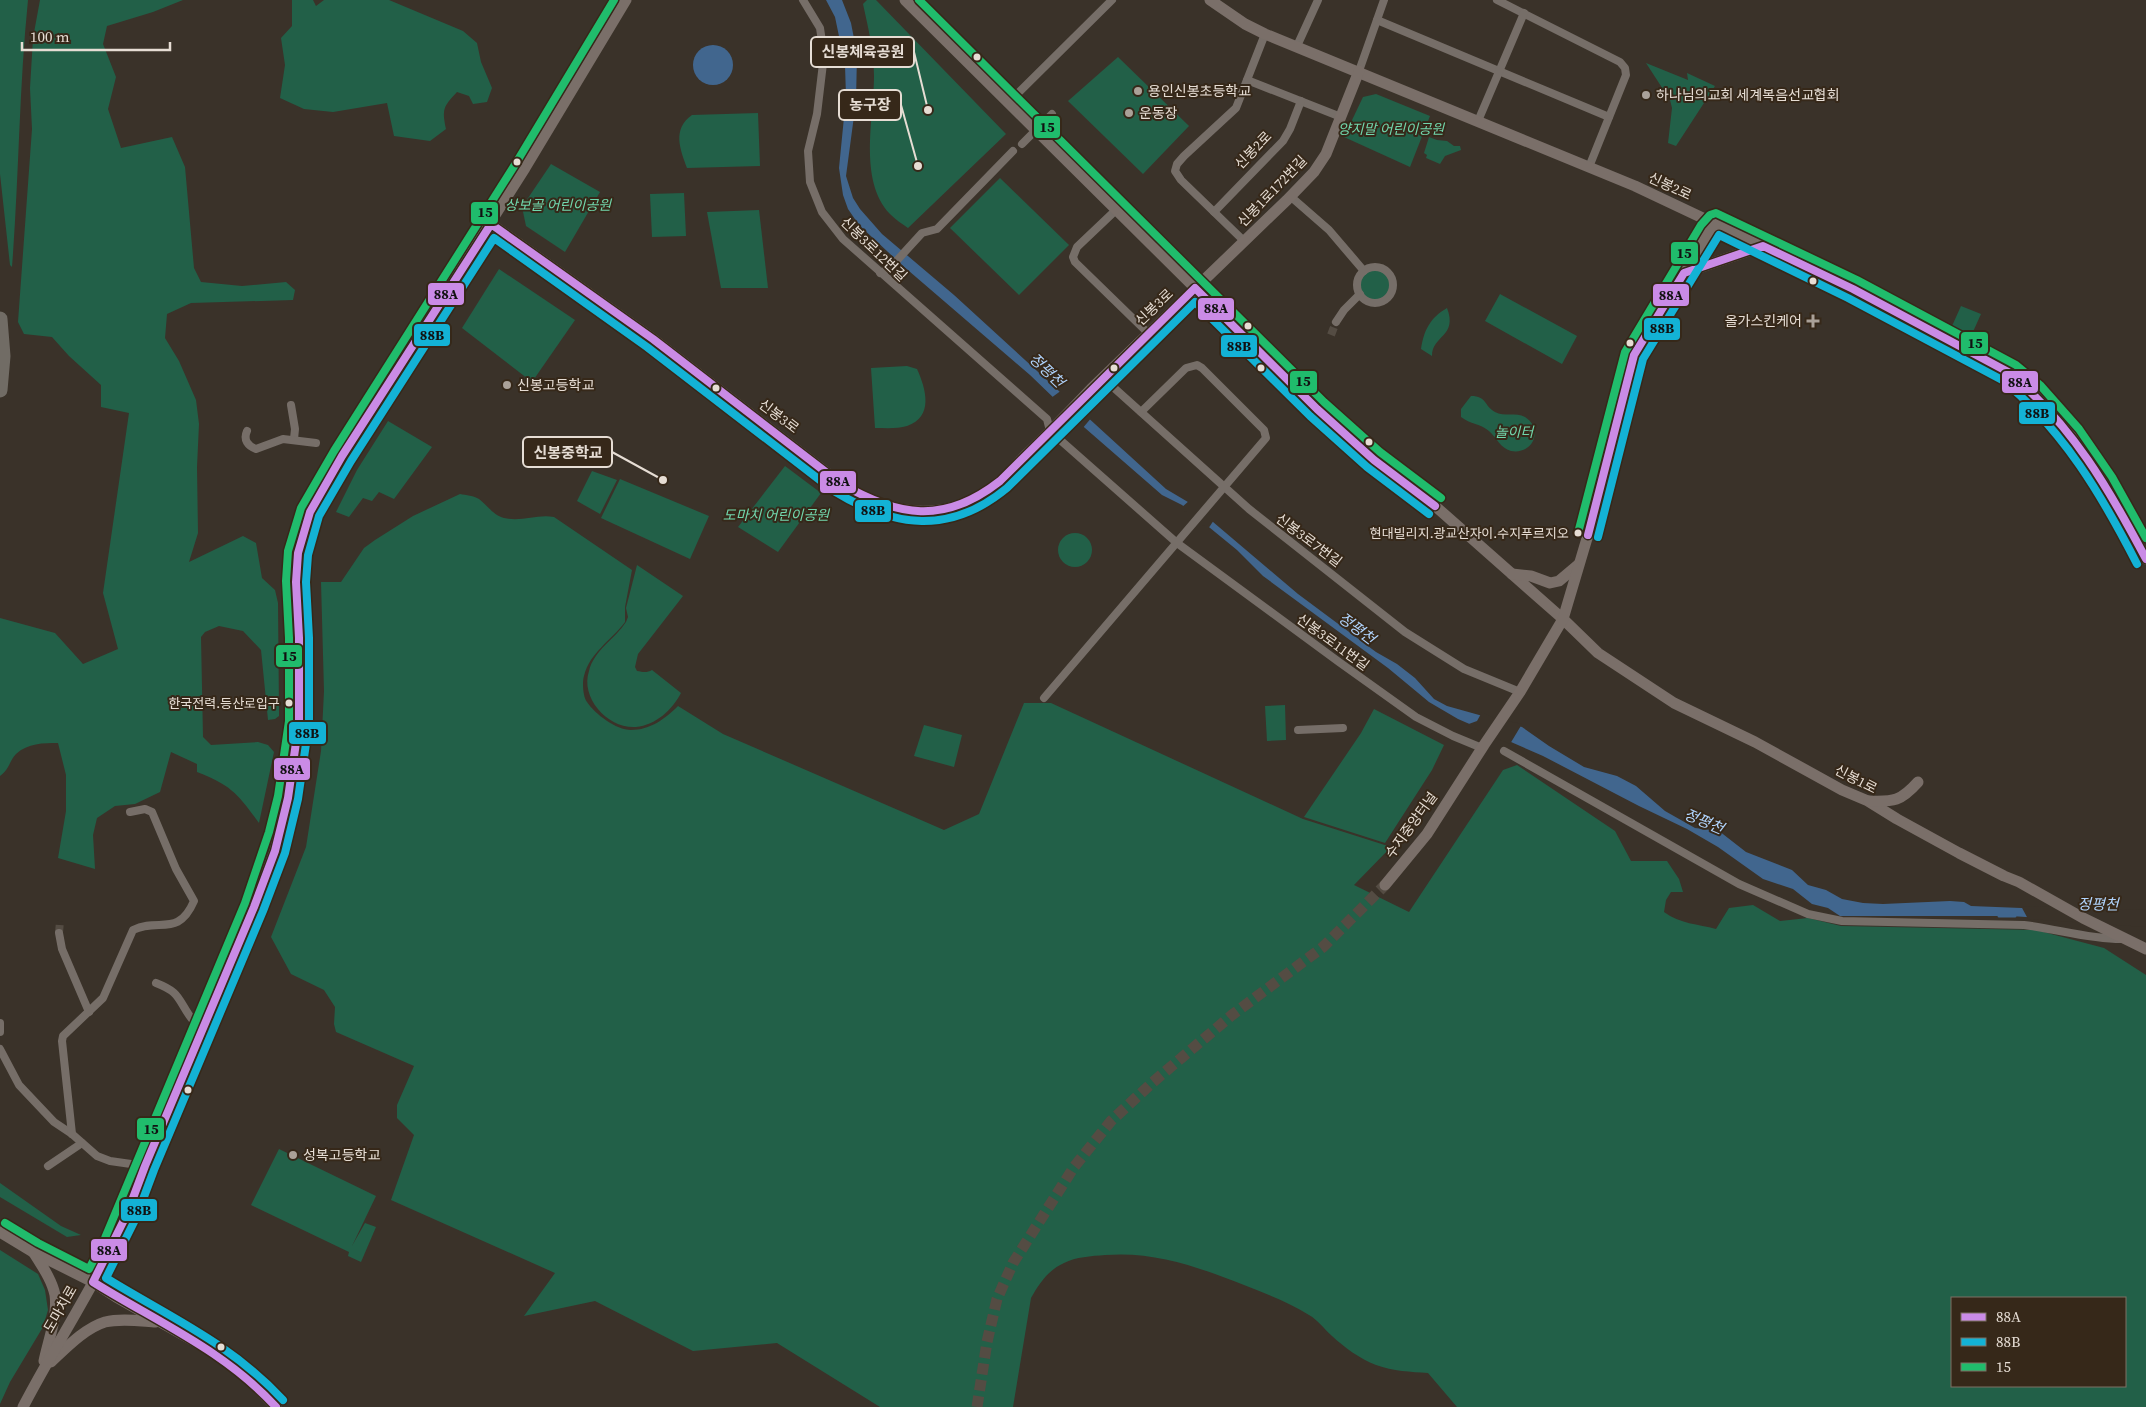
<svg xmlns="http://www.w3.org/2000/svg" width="2146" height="1407" font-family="'Source Serif 4','Noto Sans KR',serif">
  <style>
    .green { fill: #226048; fill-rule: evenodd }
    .water { fill: #41668e }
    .pier { fill: #3a3229 }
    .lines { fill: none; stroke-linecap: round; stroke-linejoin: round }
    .stream { stroke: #41668e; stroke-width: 3 }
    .street-tunnel { stroke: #544c43; stroke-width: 8; stroke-dasharray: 8 4; stroke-linecap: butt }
    .secondary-tunnel { stroke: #544c43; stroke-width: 11; stroke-dasharray: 11 5.5; stroke-linecap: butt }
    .street { stroke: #766e68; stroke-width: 8 }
    .secondary { stroke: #7a6f69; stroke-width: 11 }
    .highway { stroke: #716c65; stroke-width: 15 }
    .street-bridge { stroke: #766e68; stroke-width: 8 }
    .bus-1-casing { stroke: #362819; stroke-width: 11 }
    .bus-2-casing { stroke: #362819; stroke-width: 11 }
    .bus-3-casing { stroke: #362819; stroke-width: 11 }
    .bus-1 { stroke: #ca8be6; stroke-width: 8 }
    .bus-2 { stroke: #13b2d5; stroke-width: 8 }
    .bus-3 { stroke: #20bc6c; stroke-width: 8 }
    .bus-dot { fill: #e6ddd4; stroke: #362819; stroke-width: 2 }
    .poi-dot { fill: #aaa198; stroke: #362819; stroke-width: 2 }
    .labels { text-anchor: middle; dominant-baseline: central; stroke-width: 4; stroke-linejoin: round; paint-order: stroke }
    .bus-label { font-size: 13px; fill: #e6ddd4; stroke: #362819; text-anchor: end }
    .poi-label { font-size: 14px; fill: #e6ddd4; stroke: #362819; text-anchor: start }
    .park-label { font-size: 14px; font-style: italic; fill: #71d7ad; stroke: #362819 }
    .street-label { font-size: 14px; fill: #e6ddd4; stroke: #362819 }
    .water-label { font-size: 15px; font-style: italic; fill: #b0d4fd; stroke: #362819 }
    .leader { fill: none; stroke: #e6ddd4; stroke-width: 2 }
    .callout-dot { fill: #e6ddd4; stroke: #362819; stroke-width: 2 }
    .callout { fill: #362819; stroke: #e6ddd4; stroke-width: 2 }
    .callout-label { font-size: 15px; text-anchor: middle; font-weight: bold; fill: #e6ddd4 }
    .line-badge { stroke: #362819; stroke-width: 2 }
    .pale-badge-label { font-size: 14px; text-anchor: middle; font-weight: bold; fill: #111 }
  </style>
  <rect width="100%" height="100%" fill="#3a3229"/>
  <!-- green -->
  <g class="green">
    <path d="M 0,0 L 28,0 C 19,89 19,178 12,267 L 10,265 L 0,174 Z"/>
    <path d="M 40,0 L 183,0 L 153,12 L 107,26 L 103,44 L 116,77 L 108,109 L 121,148 L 172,137 L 185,167 L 194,268 L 201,282 L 242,286 L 286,282 L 295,290 L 293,300 L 191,303 L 167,314 L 165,338 L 179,361 L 196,400 L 199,424 L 197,467 L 198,533 L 189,562 L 243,536 L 256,543 L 262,578 L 275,590 L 278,603 L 279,711 L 279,716 L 275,719 L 268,720 L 261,650 L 243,631 L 219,626 L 205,632 L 201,637 L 203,737 L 211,745 L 258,742 L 268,745 L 274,752 L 259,823 C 238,794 231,785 197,772 L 197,764 L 171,752 L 160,792 L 135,804 L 115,806 L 97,818 L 93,835 L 95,869 L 58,858 L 66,811 L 66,775 L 58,743 C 43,743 28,743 16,754 C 9,761 10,769 0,776 L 0,618 L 55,633 L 83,664 L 118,649 L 103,593 L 129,413 L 101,407 L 101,385 L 69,356 L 52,337 L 24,334 L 18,322 L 32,129 L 30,88 L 33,38 Z"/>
    <path d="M 292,0 L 313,0 L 316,6 L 324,0 L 389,0 L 463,31 L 477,43 L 481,62 L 492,88 L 487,102 L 473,104 L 469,96 L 457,92 C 443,107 442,109 446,129 L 430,141 L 394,136 L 387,103 L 333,112 L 304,109 L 280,98 L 285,65 L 281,38 L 292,26 Z"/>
    <path d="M 867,0 L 876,0 L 1006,134 L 908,228 C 902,224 895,219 890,214 C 858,180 874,118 874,76 C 874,51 868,27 863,4 Z"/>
    <polygon points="1118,57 1189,126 1143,174 1068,101"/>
    <polygon points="1646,63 1688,80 1687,73 1715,86 1676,146 1668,143 1672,108 1670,100"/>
    <polygon points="1376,94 1430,116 1410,167 1344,137 1363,97"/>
    <path d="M 758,113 L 760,166 L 687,168 C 680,149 672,129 692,115 Z"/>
    <polygon points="1429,137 1437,140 1447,141 1454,146 1460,146 1461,150 1445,156 1440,164 1426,158 1427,155 1424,153"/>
    <polygon points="551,164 600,192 565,252 526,226 522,207"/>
    <polygon points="1000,178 1069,245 1019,295 950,228"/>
    <polygon points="684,193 686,236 652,237 650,194"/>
    <polygon points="759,210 768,288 721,288 707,212"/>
    <circle cx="1375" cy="285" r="17"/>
    <polygon points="499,269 575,320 532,382 462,328"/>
    <polygon points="1500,294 1577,336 1562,364 1485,321"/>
    <polygon points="1961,306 1981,314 1972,334 1952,326"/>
    <path d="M 1447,308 C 1458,337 1432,335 1432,356 L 1421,349 C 1424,330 1430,318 1447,308 Z"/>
    <path d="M 907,366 L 917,369 C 926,389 934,417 907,426 C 898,429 885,428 875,428 L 871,368 Z"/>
    <path d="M 1471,396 C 1487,396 1484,406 1495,412 C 1504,417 1516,412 1525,417 C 1544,429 1533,455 1511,451 C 1500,448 1497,438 1489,431 C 1481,424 1470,424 1461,417 L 1461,409 Z"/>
    <polygon points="388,421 432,447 394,499 379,492 372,501 363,498 349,517 336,512 357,470"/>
    <polygon points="785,466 821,493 778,552 738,527"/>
    <polygon points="592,471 617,480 600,514 577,501"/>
    <polygon points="620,479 709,516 690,559 601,518"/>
    <path d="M 460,494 C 466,495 474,496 479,499 C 488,506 493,515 504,518 C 522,522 537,514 554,517 L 632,570 L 625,607 L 625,622 C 611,641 590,652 584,676 C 582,682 583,697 587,702 C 595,714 616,730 631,730 C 650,730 665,719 678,706 L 723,734 L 944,830 L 979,814 L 1024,703 L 1051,703 L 1303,819 L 1391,847 L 1354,885 L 1409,912 L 1503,770 L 1517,765 L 1615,831 L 1631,861 L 1667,861 L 1679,879 L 1683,892 L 1671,892 L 1666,900 L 1664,912 C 1680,924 1698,924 1716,929 L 1729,908 L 1753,905 L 1780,921 L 1808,918 L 1841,926 L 2036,930 L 2104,948 L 2146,975 L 2146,1407 L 1457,1407 L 1428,1373 C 1411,1372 1393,1371 1376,1365 C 1360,1359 1344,1347 1332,1336 C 1324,1329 1318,1320 1309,1315 C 1289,1302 1266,1294 1244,1285 C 1198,1267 1155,1251 1105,1255 C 1091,1256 1076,1257 1064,1263 C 1048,1270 1039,1284 1031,1298 L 1013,1407 L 880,1407 L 777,1343 L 693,1351 L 595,1301 L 524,1316 L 555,1273 L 391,1200 L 414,1135 L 397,1118 L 397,1105 L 414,1066 L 336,1032 L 334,1024 L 335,1007 L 324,990 L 291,974 L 271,937 L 306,847 L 321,751 L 324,691 L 321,582 L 341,582 L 364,548 L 375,540 L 413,516 ZM 1952,1298 L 2125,1298 L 2125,1386 L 1952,1386 Z"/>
    <circle cx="1075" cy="550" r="17"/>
    <path d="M 637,565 L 683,596 L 638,654 L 635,667 L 637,671 C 643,672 647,673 652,670 L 681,693 C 672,710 656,725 636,727 C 608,729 580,698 589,671 C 594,650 615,639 626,622 L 628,617 L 626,608 Z"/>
    <polygon points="1285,705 1286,740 1267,741 1265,706"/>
    <polygon points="1374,709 1444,745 1432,770 1385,843 1304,817 1361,733"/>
    <polygon points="924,725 962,735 954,767 914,756"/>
    <polygon points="279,1149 376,1196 352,1246 365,1223 376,1227 361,1262 348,1256 349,1252 251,1205"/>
    <polygon points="0,1183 61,1226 81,1235 67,1237 0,1197"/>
    <polygon points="0,1250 38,1274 45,1290 48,1310 43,1327 10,1382 0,1404"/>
  </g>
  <!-- water -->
  <g class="water">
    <polygon points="826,0 842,0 851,23 857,54 856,101 846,176 853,198 860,209 882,234 954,295 1166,489 1193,505 1298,594 1376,652 1397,664 1415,678 1434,699 1447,706 1522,727 1549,746 1584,767 1617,776 1636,786 1665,811 1695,828 1719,831 1746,852 1792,870 1808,885 1826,890 1842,899 1863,903 1883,904 1950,901 1964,902 1971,906 2146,913 2146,924 2010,916 1840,916 1828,908 1812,904 1793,889 1763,879 1718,847 1687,829 1639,806 1543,756 1458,719 1429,702 1388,668 1263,576 1237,550 1182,505 1162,495 1085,428 1030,375 902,265 859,225 848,209 843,195 839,168 846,97 845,65 835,17"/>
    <circle cx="713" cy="65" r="20"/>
  </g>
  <!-- pier -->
  <g class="pier">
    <polygon points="1062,390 1092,417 1082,429 1051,398"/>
    <polygon points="1190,500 1214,520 1208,529 1181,508"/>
    <polygon points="1482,712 1494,718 1522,724 1510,744 1466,725 1477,721"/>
    <polygon points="2021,906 2146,910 2146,927 2028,919"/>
  </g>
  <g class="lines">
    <!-- stream -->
    <polyline class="stream" points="1999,916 2015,916"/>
    <!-- street-tunnel -->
    <g class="street-tunnel">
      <polyline points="1331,335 1336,322"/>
      <polyline points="59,933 60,921"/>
    </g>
    <!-- secondary-tunnel -->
    <polyline class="secondary-tunnel" points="977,1407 987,1342 997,1299 1013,1263 1074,1167 1111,1121 1153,1082 1232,1015 1323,947 1385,885"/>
    <!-- street -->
    <g class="street">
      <polyline points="803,0 820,28 824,55 817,114 808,151 810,182 822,212 843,239 1047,419 1050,431 1177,543 1339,662 1416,717 1453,736 1482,748"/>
      <polyline points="1497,0 1620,62 1625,68 1626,75 1589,167"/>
      <polyline points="1377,20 1609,117"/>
      <polyline points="1297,46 1318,0"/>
      <polyline points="1359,71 1384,0"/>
      <polyline points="1247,80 1341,117"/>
      <polyline points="1009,102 1112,0"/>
      <polyline points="1478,121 1524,13"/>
      <polyline points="1290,196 1329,230 1364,271"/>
      <polyline points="1117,209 1077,247 1073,257 1075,262 1148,333"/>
      <polyline points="1214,212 1283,141 1290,129 1301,101"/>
      <polyline points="1244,241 1181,180 1175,171 1177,164 1184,156 1236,108 1265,34"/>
      <circle cx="1375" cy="285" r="18"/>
      <polyline points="880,273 890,268 922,233 937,229 1013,151"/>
      <polyline points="1336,322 1344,310 1360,294"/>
      <polyline points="1103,378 1249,509 1405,632 1464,669 1520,692"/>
      <polyline points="291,405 295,429 294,439"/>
      <path d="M 247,431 C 243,440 248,446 256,449 L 283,439 L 316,443"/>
      <polyline points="1044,698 1266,438 1264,430 1202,368 1197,365 1186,368 1141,412"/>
      <polyline points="1298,730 1343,728"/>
      <path d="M 1504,751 L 1739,884 L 1808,914 L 1842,921 L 2024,925 C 2057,929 2088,939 2121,939"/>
      <polyline points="59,933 62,949 89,1012"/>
      <path d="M 156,983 C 179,992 177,997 189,1015 C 193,1021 198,1026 203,1030"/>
      <polyline points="0,1023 0,1032"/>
      <polyline points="0,1049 19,1085 54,1122 72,1134 97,1156 110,1161 145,1166"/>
      <path d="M 72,1134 L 62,1041 L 63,1036 L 103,998 L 133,930 C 159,917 178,938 194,901 L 176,869 L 152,812 L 145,809 L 130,812"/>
      <polyline points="48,1166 82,1143"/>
    </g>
    <!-- secondary -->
    <g class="secondary">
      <polyline points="905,0 1317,409 1374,460 1435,506 1563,619 1598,653 1674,703 1755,742 1842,790 1868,801 1897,819 1959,853 2004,876 2019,882 2083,918 2146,949"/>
      <polyline points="1210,0 1245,24 1265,34 1635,186 1853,289 2010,373 2042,399 2083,447 2146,559"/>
      <path d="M 491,224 L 653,339 L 840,483 C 881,509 922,521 969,502 C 992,493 1010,471 1027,454 C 1049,433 1070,411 1091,389 C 1156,326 1221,263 1287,200 L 1314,172 L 1326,154 L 1359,71"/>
      <polyline points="1684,273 1763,246"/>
      <polyline points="1512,574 1531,576 1550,583 1559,581 1578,565"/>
      <path d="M 1869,801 C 1894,802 1901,801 1918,782"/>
      <polyline points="1385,885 1427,834 1484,745 1520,692 1563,619 1588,535 1634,355 1710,230 1716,223"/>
      <polyline points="0,1232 33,1252 93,1282 116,1297 217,1354 246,1376 276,1407"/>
      <path d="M 34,1253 C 42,1266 52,1280 55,1295 C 58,1316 48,1341 44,1361"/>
      <path d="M 51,1362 C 66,1348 85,1328 105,1322 C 121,1318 140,1321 156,1322"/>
      <path d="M 23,1407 C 52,1351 87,1298 115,1241 C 130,1209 140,1175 156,1143 L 254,907 L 275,851 L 288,798 L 299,722 L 299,638 L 296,582 L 298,553 L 310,512 L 342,456 L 525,168 L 626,0"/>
    </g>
    <!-- highway -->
    <polyline class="highway" points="0,319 3,356 0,390"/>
    <!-- street-bridge -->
    <polyline class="street-bridge" points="1022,144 1052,114"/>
    <defs>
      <g id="bus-1">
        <path d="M 1588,535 L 1634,355 L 1684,273 L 1763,246 L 1853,289 L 2010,373 C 2073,427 2108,487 2146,559"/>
        <path d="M 276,1407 C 224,1350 157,1322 93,1282 L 127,1214 L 145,1166 L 254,907 L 275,851 L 288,798 L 299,722 L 299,638 L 296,582 L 298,553 L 310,512 L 342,456 L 491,224 L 653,339 L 840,483 C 898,517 944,525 1000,481 L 1195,288 L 1317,409 L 1374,460 L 1435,506"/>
      </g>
      <g id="bus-2">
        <path d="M 1598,537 L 1643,359 L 1719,235 L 1848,298 L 2004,381 C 2065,433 2101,494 2137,564"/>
        <path d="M 283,1400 C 230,1343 171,1318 106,1278 L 136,1218 L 154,1170 L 263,911 L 285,853 L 298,799 L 309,723 L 309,638 L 306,582 L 308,555 L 319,516 L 351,461 L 494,238 L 647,347 L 834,491 C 894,528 950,535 1007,488 L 1195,302 L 1310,416 L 1367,467 L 1429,514"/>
      </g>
      <g id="bus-3">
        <polyline points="919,0 1324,402 1380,452 1441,498"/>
        <polyline points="1578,533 1625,352 1701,225 1710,215 1716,213 1857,280 2016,365 2040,385 2079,429 2112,477 2146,538"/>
        <polyline points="5,1223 38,1243 89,1269 105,1238 245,903 269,832 278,796 289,721 289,638 286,581 288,551 301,508 334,451 516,163 614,0"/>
      </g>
    </defs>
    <!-- bus-1 casing -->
    <use href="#bus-1" class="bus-1-casing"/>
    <!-- bus-2 casing -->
    <use href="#bus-2" class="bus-2-casing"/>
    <!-- bus-3 casing -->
    <use href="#bus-3" class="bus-3-casing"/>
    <!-- bus-1 -->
    <use href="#bus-1" class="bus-1"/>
    <!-- bus-2 -->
    <use href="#bus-2" class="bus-2"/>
    <!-- bus-3 -->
    <use href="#bus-3" class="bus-3"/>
  </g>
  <!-- markers -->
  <g class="bus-dot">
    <circle cx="977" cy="57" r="4.5"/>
    <circle cx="517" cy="162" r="4.5"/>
    <circle cx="1813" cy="281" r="4.5"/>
    <circle cx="1248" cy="326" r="4.5"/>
    <circle cx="1630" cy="343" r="4.5"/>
    <circle cx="1114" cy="368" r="4.5"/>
    <circle cx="1261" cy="368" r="4.5"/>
    <circle cx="716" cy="388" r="4.5"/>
    <circle cx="1369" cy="442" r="4.5"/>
    <circle cx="1578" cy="533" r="4.5"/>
    <circle cx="289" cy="703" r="4.5"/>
    <circle cx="188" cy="1090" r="4.5"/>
    <circle cx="221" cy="1347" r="4.5"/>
  </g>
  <g class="poi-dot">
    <circle cx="1138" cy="91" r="5"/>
    <circle cx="1646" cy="95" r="5"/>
    <circle cx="1129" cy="113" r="5"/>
    <path d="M1810.5 313.5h5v5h5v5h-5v5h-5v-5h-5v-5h5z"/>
    <circle cx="507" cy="385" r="5"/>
    <circle cx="293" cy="1155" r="5"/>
  </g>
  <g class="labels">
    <!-- bus labels -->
    <g class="bus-label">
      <text x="1569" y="533">현대빌리지.광교산자이.수지푸르지오</text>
      <text x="280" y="703">한국전력.등산로입구</text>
    </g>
    <!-- poi labels -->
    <g class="poi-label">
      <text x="1148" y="91">용인신봉초등학교</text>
      <text x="1656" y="95">하나님의교회 세계복음선교협회</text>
      <text x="1139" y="113">운동장</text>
      <text x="1802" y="321" text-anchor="end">올가스킨케어</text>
      <text x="517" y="385">신봉고등학교</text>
      <text x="303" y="1155">성복고등학교</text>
    </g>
    <!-- park labels -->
    <g class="park-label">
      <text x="1391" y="129">양지말 어린이공원</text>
      <text x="558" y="205">상보골 어린이공원</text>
      <text x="1514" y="432">놀이터</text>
      <text x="776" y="515">도마치 어린이공원</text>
    </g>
    <!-- street labels -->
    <g class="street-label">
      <text transform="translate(1253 150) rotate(-46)">신봉2로</text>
      <text transform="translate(1670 186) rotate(25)">신봉2로</text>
      <text transform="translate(1272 191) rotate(-46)">신봉1로172번길</text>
      <text transform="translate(874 249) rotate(44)">신봉3로12번길</text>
      <text transform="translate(1154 307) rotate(-44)">신봉3로</text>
      <text transform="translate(779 416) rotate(37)">신봉3로</text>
      <text transform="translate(1309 540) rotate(37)">신봉3로7번길</text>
      <text transform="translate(1333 642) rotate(36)">신봉3로11번길</text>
      <text transform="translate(1856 779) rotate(27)">신봉1로</text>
      <text transform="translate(1411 825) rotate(-54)">수지중앙터널</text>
      <text transform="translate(60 1309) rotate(-60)">도마치로</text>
    </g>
    <!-- water labels -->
    <g class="water-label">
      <text transform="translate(1047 370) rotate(44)">정평천</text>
      <text transform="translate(1357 628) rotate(37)">정평천</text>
      <text transform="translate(1704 821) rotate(23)">정평천</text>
      <text transform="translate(2098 904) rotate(1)">정평천</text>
    </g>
  </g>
  <!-- callouts -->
  <path class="leader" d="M928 110L914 52M918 166L901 105M663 480L612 452"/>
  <g class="callout-dot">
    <circle cx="928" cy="110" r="5"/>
    <circle cx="918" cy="166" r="5"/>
    <circle cx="663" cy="480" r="5"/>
  </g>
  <g class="callout">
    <rect x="811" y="37" width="103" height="30" rx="5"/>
    <rect x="839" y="90" width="62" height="30" rx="5"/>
    <rect x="523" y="437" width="89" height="30" rx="5"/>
  </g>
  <g class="callout-label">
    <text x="863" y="57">신봉체육공원</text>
    <text x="870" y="110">농구장</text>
    <text x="568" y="458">신봉중학교</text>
  </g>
  <g class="line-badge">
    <rect x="1033" y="115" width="28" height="24" rx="5" fill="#20bc6c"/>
    <rect x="470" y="201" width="29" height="24" rx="5" fill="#20bc6c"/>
    <rect x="1670" y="241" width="29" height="24" rx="5" fill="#20bc6c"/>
    <rect x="427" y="282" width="38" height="24" rx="5" fill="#ca8be6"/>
    <rect x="1652" y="283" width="38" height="24" rx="5" fill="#ca8be6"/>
    <rect x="1197" y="297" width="38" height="24" rx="5" fill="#ca8be6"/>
    <rect x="1643" y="317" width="38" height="24" rx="5" fill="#13b2d5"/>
    <rect x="413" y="323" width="38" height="24" rx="5" fill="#13b2d5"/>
    <rect x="1960" y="331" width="29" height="24" rx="5" fill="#20bc6c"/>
    <rect x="1220" y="334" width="38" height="24" rx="5" fill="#13b2d5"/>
    <rect x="1289" y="370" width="29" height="24" rx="5" fill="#20bc6c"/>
    <rect x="2001" y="370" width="38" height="24" rx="5" fill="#ca8be6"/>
    <rect x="2018" y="401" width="38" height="24" rx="5" fill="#13b2d5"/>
    <rect x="819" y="470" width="38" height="24" rx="5" fill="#ca8be6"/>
    <rect x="854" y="499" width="38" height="24" rx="5" fill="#13b2d5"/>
    <rect x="275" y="644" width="28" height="24" rx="5" fill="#20bc6c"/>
    <rect x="288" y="721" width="39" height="24" rx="5" fill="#13b2d5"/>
    <rect x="273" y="757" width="38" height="24" rx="5" fill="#ca8be6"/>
    <rect x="136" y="1117" width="29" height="24" rx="5" fill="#20bc6c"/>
    <rect x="120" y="1198" width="38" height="24" rx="5" fill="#13b2d5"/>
    <rect x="90" y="1238" width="38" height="24" rx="5" fill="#ca8be6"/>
  </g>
  <g class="pale-badge-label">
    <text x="1047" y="132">15</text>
    <text x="485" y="217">15</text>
    <text x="1684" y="258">15</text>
    <text x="446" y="299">88A</text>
    <text x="1671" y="300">88A</text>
    <text x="1216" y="313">88A</text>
    <text x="1662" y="333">88B</text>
    <text x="432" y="340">88B</text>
    <text x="1975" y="348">15</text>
    <text x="1239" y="351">88B</text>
    <text x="1303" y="386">15</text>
    <text x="2020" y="387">88A</text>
    <text x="2037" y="418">88B</text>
    <text x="838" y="486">88A</text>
    <text x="873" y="515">88B</text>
    <text x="289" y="661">15</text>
    <text x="307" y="738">88B</text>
    <text x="292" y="774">88A</text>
    <text x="151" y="1134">15</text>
    <text x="139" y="1215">88B</text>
    <text x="109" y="1255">88A</text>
  </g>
  <!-- legend -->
  <rect x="1951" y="1297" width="175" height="90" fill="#362819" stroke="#7c7064"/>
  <rect x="1961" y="1313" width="25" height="8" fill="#ca8be6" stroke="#7c7064"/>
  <text x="1996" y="1322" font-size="15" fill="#e6ddd4">88A</text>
  <rect x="1961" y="1338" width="25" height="8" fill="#13b2d5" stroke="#7c7064"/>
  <text x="1996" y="1347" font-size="15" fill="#e6ddd4">88B</text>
  <rect x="1961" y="1363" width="25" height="8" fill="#20bc6c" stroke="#7c7064"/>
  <text x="1996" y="1372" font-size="15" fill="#e6ddd4">15</text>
  <!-- scale -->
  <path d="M22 42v8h148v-8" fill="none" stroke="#e6ddd4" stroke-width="2.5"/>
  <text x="30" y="42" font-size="15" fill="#e6ddd4" stroke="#362819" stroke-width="4" paint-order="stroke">100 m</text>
</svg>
